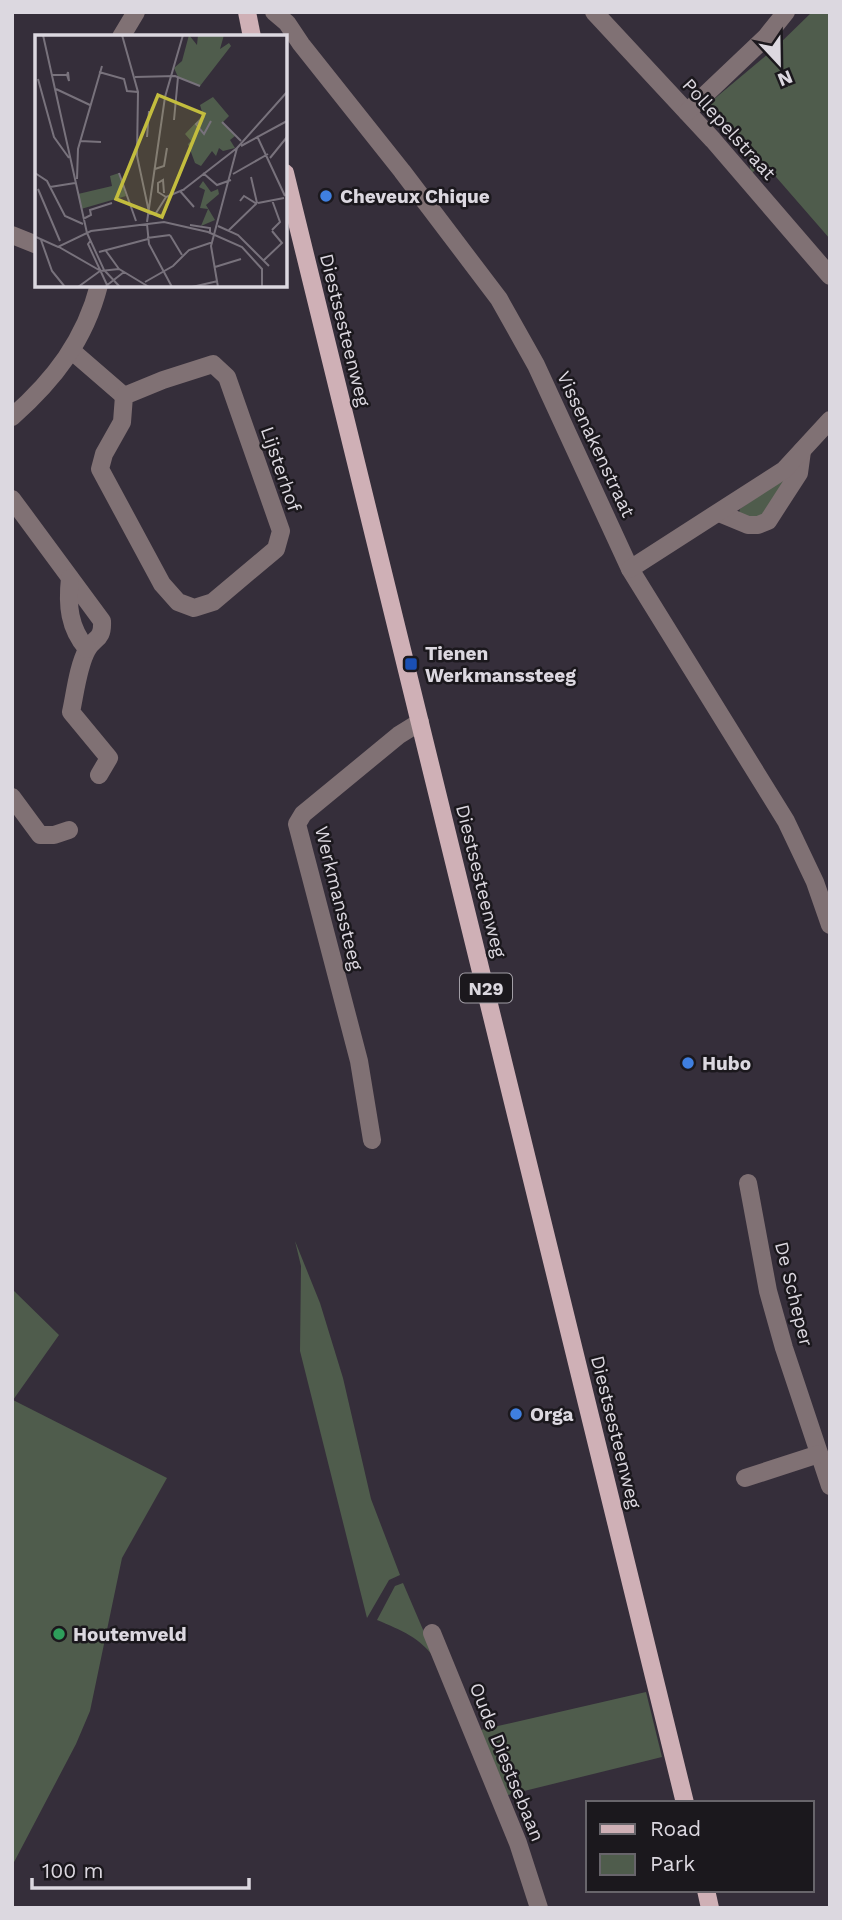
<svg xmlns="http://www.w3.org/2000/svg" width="842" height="1920" font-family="'Work Sans',sans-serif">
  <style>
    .green { fill: #4f5c4c }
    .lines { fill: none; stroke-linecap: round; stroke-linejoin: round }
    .minor { stroke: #807174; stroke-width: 18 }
    .major { stroke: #cfb0b6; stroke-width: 18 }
    .shop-dot { fill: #3f7fe0; stroke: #1b181d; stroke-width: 2.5 }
    .transit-dot { fill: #1a4fb4; stroke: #1b181d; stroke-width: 2.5 }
    .leisure-dot { fill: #2e9e5b; stroke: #1b181d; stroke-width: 2.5 }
    .labels { text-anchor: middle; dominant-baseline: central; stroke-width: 5; stroke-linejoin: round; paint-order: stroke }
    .shield { fill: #1b181d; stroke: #a29ea6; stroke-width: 2 }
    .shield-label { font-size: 18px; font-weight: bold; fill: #dcd8e0 }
    .street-label { font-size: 19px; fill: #dcd8e0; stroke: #1b181d }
    .poi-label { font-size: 19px; font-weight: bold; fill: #dcd8e0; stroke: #1b181d; text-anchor: start }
    .inset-road { fill: none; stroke: #78727c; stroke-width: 2 }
    .view { fill: #c3bd3e; fill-opacity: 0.15; stroke: #c3bd3e; stroke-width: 3.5 }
    .inset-edge { fill: none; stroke: #dcd8e0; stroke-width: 3.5 }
  </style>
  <rect width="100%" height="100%" fill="#352e3a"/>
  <!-- green -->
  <g class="green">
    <polygon points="812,12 830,12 830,239 763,162 751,174 748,153 707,105 775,48"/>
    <polygon points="785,477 789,479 759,520 739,513 740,509"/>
    <polygon points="295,1241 320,1303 343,1378 371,1499 400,1575 389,1580 367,1618 300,1351 301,1266"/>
    <polygon points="12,1289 59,1335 13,1400 167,1478 122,1558 90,1711 76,1744 12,1866"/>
    <path d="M 403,1583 L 436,1660 C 421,1638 401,1630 377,1620 L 395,1586 Z"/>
    <polygon points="646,1692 662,1757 504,1796 476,1731"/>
  </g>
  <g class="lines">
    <!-- minor -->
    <g class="minor">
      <polyline points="274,12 287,23 301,44 402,171 499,299 536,365 630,569 786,821 815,882 830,925"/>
      <polyline points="594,12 713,140 830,276"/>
      <polyline points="121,37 136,12"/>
      <polyline points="687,112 766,37 786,12"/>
      <polyline points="12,235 37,245"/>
      <polyline points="72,351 124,396"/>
      <polygon points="213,364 227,377 281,531 276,549 213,602 194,608 178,602 162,584 100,469 104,454 122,422 124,396 163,380"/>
      <path d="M 12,417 C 54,380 85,340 99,285"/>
      <path d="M 12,499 L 102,621 C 103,641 94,637 87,650 C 78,666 75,694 71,712 L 109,758 L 99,775"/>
      <polyline points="719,513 748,525 758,525 768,521 799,473 802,451"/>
      <polyline points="630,569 784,470 830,420"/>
      <path d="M 70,578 C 67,605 69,628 87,649"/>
      <polyline points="12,797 40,835 54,835 69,830"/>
      <polyline points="372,1140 359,1061 297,824 303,814 399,735 420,722"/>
      <polyline points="748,1183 768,1291 784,1348 830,1486"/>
      <polyline points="745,1478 819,1454"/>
      <polyline points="432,1633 518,1843 539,1908"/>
    </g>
    <!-- major -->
    <g class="major">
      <polyline points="247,12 252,37"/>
      <polyline points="285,173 685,1803"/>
      <polyline points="706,1890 710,1908"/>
    </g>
  </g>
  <!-- markers -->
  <g class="shop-dot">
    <circle cx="326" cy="196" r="7"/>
    <circle cx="688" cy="1063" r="7"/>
    <circle cx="516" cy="1414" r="7"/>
  </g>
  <rect class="transit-dot" x="404" y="657" width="14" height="14" rx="3.5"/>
  <circle class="leisure-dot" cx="59" cy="1634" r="7"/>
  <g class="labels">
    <!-- shield labels -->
    <rect class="shield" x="460" y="973.5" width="52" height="29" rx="5"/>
    <g class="shield-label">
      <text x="486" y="988">N29</text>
    </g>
    <!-- street labels -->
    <g class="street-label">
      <text transform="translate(729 129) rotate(48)">Pollepelstraat</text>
      <text transform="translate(345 330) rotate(76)">Diestsesteenweg</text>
      <text transform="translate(596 444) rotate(65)">Vissenakenstraat</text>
      <text transform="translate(281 469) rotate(71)">Lijsterhof</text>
      <text transform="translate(481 881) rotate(76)">Diestsesteenweg</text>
      <text transform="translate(339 898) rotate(76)">Werkmanssteeg</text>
      <text transform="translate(794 1294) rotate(76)">De Scheper</text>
      <text transform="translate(616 1432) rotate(76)">Diestsesteenweg</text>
      <text transform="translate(507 1762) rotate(68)">Oude Diestsebaan</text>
    </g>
    <!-- poi labels -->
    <g class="poi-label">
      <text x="340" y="196">Cheveux Chique</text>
      <text x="425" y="653">Tienen<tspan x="425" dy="22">Werkmanssteeg</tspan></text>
      <text x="702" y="1063">Hubo</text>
      <text x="530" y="1414">Orga</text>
      <text x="73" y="1634">Houtemveld</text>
    </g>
  </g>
  <!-- overview -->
  <g transform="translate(35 35)">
    <rect width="252" height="252" fill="#352e3a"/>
    <path d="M 154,0 L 162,10 L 163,0 L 189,0 L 185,14 L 194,8 L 196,11 L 165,51 L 143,42 L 139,33 L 147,26 ZM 178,62 L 194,81 L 188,87 L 200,101 L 195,105 L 200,113 L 188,116 L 184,113 L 181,121 L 177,116 L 166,131 L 160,128 L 153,109 L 156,106 L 150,99 L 168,80 L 165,70 ZM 84,138 L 91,161 L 46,174 L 43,159 L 77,151 L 75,141 ZM 168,146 L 176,157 L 183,154 L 184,159 L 171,170 L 180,185 L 166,191 L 173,174 L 165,173 L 170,155 L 164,152 Z" fill="#4f5c4c"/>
    <path class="inset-road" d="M 8,0 L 52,198M 87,0 L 103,57 L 102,121 L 114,177M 64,37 L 89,44 L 92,56 L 103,57M 17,40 L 32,40 L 34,46 L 33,37 L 32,40M 100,42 L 140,41 L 165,51M 3,44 L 19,102 L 34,123M 21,54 L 55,70M 169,82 L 161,89 L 169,99 L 176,86M 139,85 L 143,42M 187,87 L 206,106M 222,101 L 250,161M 112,102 L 114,76M 45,106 L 66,107M 206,111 L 252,86M 235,123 L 252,102M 120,134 L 129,131 L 132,113M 0,138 L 12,146 L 30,181 L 48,189M 84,138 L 101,186M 168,138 L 182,150 L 196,145M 198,139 L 233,119M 216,142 L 222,168M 42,144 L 43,114 L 67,31M 15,152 L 40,148M 3,154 L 25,206M 148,155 L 202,113M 145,156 L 159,172M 129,158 L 128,145 L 123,148 L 123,157 L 131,162M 237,165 L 245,187 L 237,195M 205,166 L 209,161 L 222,169M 223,168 L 249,163M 113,179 L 121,178 L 131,162 L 150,154M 48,184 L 56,180 L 55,175 L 77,168M 112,187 L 130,62 L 148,0M 112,189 L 114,209 L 137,252M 155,190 L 175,193 L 175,198M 183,191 L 203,200 L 234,231M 194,195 L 222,168M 52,198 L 69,235 L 85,252M 135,200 L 147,220M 1,202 L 23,212 L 56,196 L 129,187 L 173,197 L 207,212 L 227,234 L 227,252M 112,203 L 135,200M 6,205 L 17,236 L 30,252M 56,205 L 53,209 L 73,252M 24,212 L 64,235M 71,216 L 84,234M 64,217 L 113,204M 229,225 L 247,208 L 237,196M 180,232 L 206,224M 65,236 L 84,234 L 114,252M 110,247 L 138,231 L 154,215 L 178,207M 71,251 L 89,237M 43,252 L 65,236M 157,252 L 183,246M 183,252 L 176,211 L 202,113 L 252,57"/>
    <path class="view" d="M 123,60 L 169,79 L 127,182 L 81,164 Z"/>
    <rect width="252" height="252" class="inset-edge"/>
  </g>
  <!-- border -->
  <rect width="842" height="1920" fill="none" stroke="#dcd8e0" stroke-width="28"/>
  <!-- legend -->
  <rect x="586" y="1801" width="228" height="91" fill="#1b181d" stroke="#68656b" stroke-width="2"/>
  <rect x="600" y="1824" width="35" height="10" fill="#cfb0b6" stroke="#68656b" stroke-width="2"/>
  <text x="650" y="1836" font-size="21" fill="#dcd8e0">Road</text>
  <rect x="600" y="1854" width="35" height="21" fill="#4f5c4c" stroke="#68656b" stroke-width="2"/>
  <text x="650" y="1871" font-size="21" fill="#dcd8e0">Park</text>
  <!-- north arrow -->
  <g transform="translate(779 63) rotate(158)" stroke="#1b181d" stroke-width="5" paint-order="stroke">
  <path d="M0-5L12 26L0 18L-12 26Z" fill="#dcd8e0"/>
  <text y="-10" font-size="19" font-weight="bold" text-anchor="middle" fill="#dcd8e0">N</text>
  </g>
  <!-- scale -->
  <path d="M32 1878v10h217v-10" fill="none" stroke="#dcd8e0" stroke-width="3.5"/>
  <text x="42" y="1878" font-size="21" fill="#dcd8e0" stroke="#1b181d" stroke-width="5" paint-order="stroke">100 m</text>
</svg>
